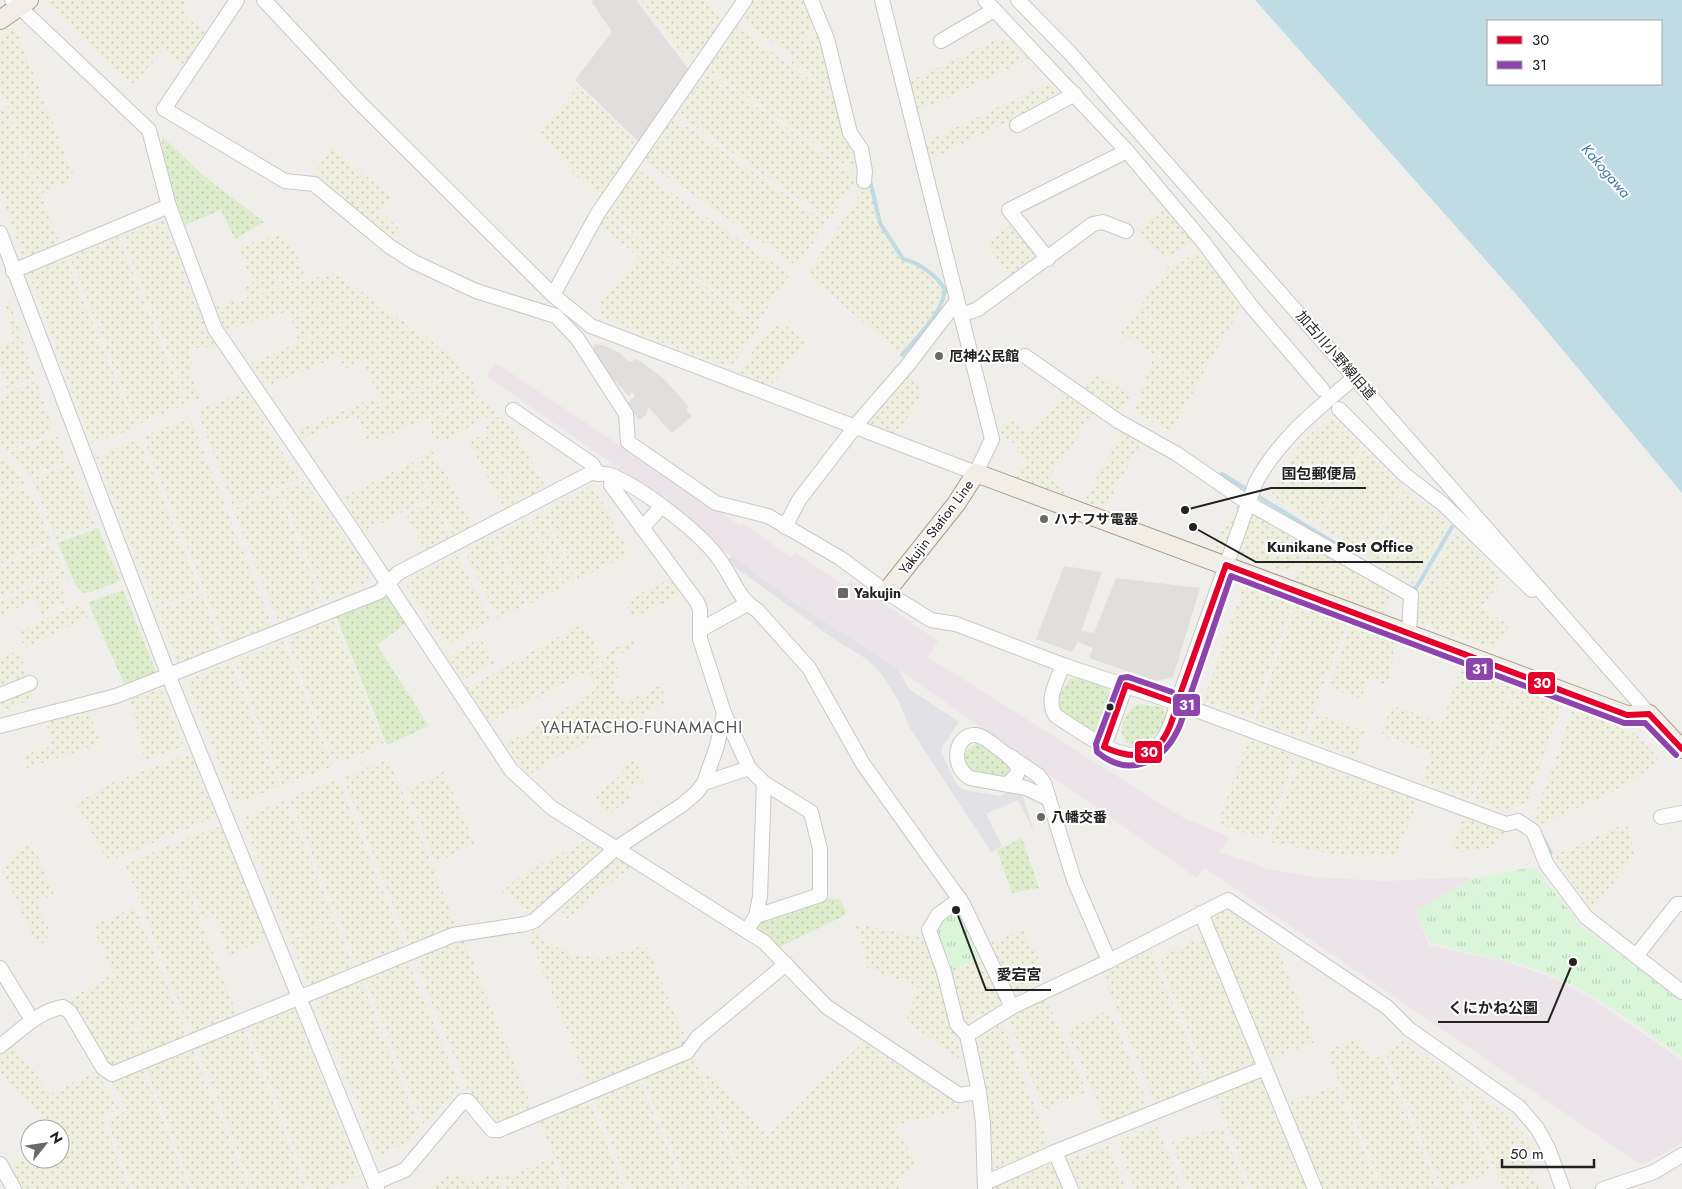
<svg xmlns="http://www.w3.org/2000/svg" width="1682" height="1189" font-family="Jost,'Noto Sans JP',sans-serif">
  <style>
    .railway { fill: #ede4e9 }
    .farmland { fill: url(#farmland-dots) }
    .grass { fill: url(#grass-dots) }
    .park { fill: url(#park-tufts) }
    .parking { fill: #e0dfde }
    .plaza { fill: #e2e1e5 }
    .water { fill: #bfdbe3; fill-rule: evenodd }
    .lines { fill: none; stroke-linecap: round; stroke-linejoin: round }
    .stream { stroke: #bfdbe3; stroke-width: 4 }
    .minor-casing { stroke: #c9c8c7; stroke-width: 16 }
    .major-casing { stroke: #a79c86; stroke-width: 20 }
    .minor { stroke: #fdfcfc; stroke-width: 14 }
    .major { stroke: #f3ede7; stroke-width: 18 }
    .bus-1-casing { stroke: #fff; stroke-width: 10 }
    .bus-2-casing { stroke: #fff; stroke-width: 10 }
    .bus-1 { stroke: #e4002b; stroke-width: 6 }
    .bus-2 { stroke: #8e44ad; stroke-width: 6 }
    .poi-dot { fill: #6a6968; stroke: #fff; stroke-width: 2 }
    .bus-dot { fill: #222; stroke: #fff; stroke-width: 2 }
    .labels { text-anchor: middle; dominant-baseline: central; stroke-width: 4; stroke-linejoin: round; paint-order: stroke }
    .street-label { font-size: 14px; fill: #222; stroke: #fff }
    .poi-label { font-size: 14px; font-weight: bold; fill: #222; stroke: #fff; text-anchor: start }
    .water-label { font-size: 15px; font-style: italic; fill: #4a7aab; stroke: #fff }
    .quarter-label { font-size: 16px; letter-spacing: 1px; fill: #555; stroke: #fff }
    .leader { fill: none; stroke: #222; stroke-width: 2 }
    .callout-dot { fill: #222; stroke: #fff; stroke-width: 2 }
    .callout-label { font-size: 15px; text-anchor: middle; font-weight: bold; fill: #222; stroke: #fff; stroke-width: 4; stroke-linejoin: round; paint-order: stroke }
    .line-badge { stroke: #fff; stroke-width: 2 }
    .badge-label { font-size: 14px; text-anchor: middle; font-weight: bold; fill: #fff }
  </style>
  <defs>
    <pattern id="farmland-dots" width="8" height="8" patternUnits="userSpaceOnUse" patternTransform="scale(1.25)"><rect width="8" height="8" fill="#efefdf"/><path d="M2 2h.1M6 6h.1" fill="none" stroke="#cdcdbf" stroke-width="1.8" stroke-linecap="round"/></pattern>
    <pattern id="grass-dots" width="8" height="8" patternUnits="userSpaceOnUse" patternTransform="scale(1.25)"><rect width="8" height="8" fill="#ddeccb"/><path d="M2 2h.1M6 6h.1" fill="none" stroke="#bdcaae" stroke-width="1.8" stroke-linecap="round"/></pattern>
    <pattern id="park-tufts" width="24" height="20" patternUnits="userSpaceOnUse" patternTransform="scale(1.25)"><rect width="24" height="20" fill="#daf5da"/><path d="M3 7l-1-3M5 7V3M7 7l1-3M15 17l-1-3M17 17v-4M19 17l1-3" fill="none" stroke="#bbd2bb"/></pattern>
  </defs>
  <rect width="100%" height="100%" fill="#f0eeeb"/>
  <!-- railway -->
  <polygon class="railway" points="496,363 741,526 744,524 791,557 795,552 846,586 851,581 938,641 928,657 1182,817 1230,837 1219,852 1268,869 1313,877 1386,881 1469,877 1468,880 1415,912 1430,946 1504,961 1555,979 1591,998 1682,1060 1682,1143 1664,1154 1641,1165 1205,868 1197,878 899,670 796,603 735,559 603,457 486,376"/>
  <!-- farmland -->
  <g class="farmland">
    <polygon points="50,0 186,0 187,18 208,33 186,66 163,50 134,84 113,70 45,3"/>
    <polygon points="641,0 709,0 725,22 698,59 680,51"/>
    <polygon points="753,0 807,0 816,25 793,57 740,18"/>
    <polygon points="735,26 833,96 860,175 707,69"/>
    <polygon points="15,27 75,179 42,193 0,88 0,37"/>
    <polygon points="817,29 834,93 791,63"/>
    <polygon points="1003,36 1029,59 916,112 908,82"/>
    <polygon points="705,71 858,177 829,220 677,114"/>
    <polygon points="1053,81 1066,94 927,161 923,143"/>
    <polygon points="578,87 638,144 601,198 575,175 539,130"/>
    <polygon points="5,105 60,243 23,258 0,192 0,108"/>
    <polygon points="673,117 827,223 797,266 642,160"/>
    <polygon points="330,147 392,197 380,212 401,230 391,240 312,178"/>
    <polygon points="636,168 685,202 654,247 605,213"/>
    <polygon points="868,182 879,225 903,261 913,263 940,286 944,292 934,312 900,354 807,274"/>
    <polygon points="1167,202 1197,236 1173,257 1161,255 1153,246 1133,233"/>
    <polygon points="686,203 790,274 759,321 654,248"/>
    <polygon points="604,214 699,282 665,331 699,282 761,326 734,363 727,366 658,341 598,315 600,301 639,257 598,224"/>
    <polygon points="164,220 196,305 219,347 191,348 192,368 189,370 200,398 188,403 156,322 194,306 155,320 122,236"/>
    <polygon points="1014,224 1040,257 1010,279 986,242"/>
    <polygon points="278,235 294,248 303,270 253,284 238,247"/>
    <polygon points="118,237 186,404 137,425 69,255"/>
    <polygon points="1200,252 1242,306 1198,382 1121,333 1136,312 1192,345 1137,311 1169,266"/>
    <polygon points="65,256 136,428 91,443 28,271"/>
    <polygon points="303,271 306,279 245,296 243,287"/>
    <polygon points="334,273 364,293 290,316 288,311 225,331 216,306"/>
    <polygon points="365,294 379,307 298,341 291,317"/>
    <polygon points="9,300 35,377 7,388 0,364 0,344 14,342 5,302"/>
    <polygon points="381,307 410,326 354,351 412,327 439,347 414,358 440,348 466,369 381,403 364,363 405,345 344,369 339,356 266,387 249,364"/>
    <polygon points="777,320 807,341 769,387 738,374 768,329"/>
    <polygon points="1154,356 1198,383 1171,432 1133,412"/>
    <polygon points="466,371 481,396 368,443 356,415"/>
    <polygon points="905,372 922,387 917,405 894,436 862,424"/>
    <polygon points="1096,372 1131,396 1118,416 1081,393"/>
    <polygon points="36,381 52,424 40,439 7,451 0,444 0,395"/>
    <polygon points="245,391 299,479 233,506 197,410"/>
    <polygon points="1066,393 1095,413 1048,478 1065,491 1062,498 1014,479 1028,461 1016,452 1018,447 998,431 1008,418 1031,433"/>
    <polygon points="376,397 379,404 300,440 295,431"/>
    <polygon points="481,398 496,413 438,444 430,429 429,420"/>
    <polygon points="1332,416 1345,427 1294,510 1271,495 1300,443"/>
    <polygon points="190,417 273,627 227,646 143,437"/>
    <polygon points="497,417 506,417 549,492 522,504 483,425"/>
    <polygon points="1345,428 1363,447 1317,524 1295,511"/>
    <polygon points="1124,430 1143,440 1101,515 1094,513 1083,501"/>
    <polygon points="486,433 519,503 505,511 469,442"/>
    <polygon points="57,435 66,462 29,476 10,453"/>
    <polygon points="139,439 200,591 156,608 96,457"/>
    <polygon points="1365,448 1404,487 1364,553 1318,525"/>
    <polygon points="432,451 451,483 474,529 455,539 414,460"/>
    <polygon points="5,456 25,484 0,494 0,458"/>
    <polygon points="413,462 431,497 364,533 343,497"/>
    <polygon points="71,463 95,525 56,540 32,479"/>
    <polygon points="304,481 371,573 368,582 326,602 280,491"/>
    <polygon points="593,485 630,554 578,579 543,511"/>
    <polygon points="26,486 37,506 51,541 0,564 0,496"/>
    <polygon points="1405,489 1449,523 1413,584 1365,555"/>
    <polygon points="278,492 322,602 279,623 233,509"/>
    <polygon points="433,499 450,536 445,542 425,552 406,514"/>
    <polygon points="1240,502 1311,542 1290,573 1212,547"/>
    <polygon points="541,512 576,580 564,586 530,517"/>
    <polygon points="528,518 562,587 528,605 493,536"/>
    <polygon points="1460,533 1502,581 1481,607 1430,574 1451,541"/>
    <polygon points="491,536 526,605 498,618 464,550"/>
    <polygon points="52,544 63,567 0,599 0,567"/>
    <polygon points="1314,545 1393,593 1384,613 1297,583 1296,575"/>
    <polygon points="457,555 491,620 446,646 403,581"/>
    <polygon points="64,570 68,577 61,581 62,587 0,617 0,602"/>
    <polygon points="1429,575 1509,625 1495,649 1417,622 1417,598"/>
    <polygon points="1246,578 1295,599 1252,718 1203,701"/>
    <polygon points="670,579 683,594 633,618 625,601"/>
    <polygon points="61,588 68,601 42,614 35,601"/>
    <polygon points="202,593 223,648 179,665 157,610"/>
    <polygon points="1298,598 1349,618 1304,738 1255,721"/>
    <polygon points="79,602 90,616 25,648 18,633"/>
    <polygon points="333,619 384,744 335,764 287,640"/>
    <polygon points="584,623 601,656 632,639 635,646 490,722 466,688"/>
    <polygon points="1352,624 1394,641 1392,667 1387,686 1335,667"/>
    <polygon points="480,638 496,662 462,681 448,656"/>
    <polygon points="283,641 333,766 283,786 235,662"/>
    <polygon points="19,650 28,679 0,691 0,658"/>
    <polygon points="1464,659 1513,680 1471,799 1421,781 1431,752 1382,735 1391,705 1442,723"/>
    <polygon points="613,660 622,675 612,680 624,703 660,685 667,702 552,760 528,776 506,744 597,689 588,673"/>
    <polygon points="231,662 280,786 235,804 188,685 190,678"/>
    <polygon points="1335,668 1368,680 1361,699 1328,687"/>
    <polygon points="1515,681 1563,703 1557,721 1508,699"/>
    <polygon points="161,688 184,746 145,760 129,697 144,695"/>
    <polygon points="30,689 34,699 4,710 0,699"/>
    <polygon points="1508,701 1556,722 1527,804 1501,810 1473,799"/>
    <polygon points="1573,708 1638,735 1661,762 1611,793 1537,826 1534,818"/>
    <polygon points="88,710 101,744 27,768 22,756 52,746 46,721"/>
    <polygon points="1317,714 1366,731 1355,757 1307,740"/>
    <polygon points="1248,738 1297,755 1265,840 1218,824"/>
    <polygon points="185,755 192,757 216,817 123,855 112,860 105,857 76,804 111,783"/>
    <polygon points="1300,757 1365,781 1338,855 1269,842"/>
    <polygon points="633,758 646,780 631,790 620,765"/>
    <polygon points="389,759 457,927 409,945 343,777"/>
    <polygon points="443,771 475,843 436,864 406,789"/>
    <polygon points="621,775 632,798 607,816 594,795"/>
    <polygon points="338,779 405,947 358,967 289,797"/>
    <polygon points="1367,781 1418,800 1397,855 1339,855"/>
    <polygon points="286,800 335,920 289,938 242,818"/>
    <polygon points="1464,815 1511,832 1511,836 1503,837 1496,847 1457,853 1450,851"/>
    <polygon points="1627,823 1635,854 1593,910 1555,860 1557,854"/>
    <polygon points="221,826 266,938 229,957 215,914 203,919 174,849 182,840"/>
    <polygon points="587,840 604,850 530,914 502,892 522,874"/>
    <polygon points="31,841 54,894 37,903 51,933 43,943 37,945 1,868"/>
    <polygon points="171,845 237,1014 191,1034 125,864"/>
    <polygon points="615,855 632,866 568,919 557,907"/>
    <polygon points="135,907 188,1035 149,1052 92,926"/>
    <polygon points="1225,908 1276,945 1315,1042 1267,1061 1208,917"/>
    <polygon points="335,921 354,968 309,987 290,940"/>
    <polygon points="854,923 929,939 950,1004 962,1061 906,1021 918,988 864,966 865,951"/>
    <polygon points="1022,929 1038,957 1044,974 1041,980 1019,991 1008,985 990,943"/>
    <polygon points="534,930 561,950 570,954 592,956 594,959 646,945 687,1041 681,1049 589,1087 529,937"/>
    <polygon points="1208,934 1262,1066 1211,1086 1158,958"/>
    <polygon points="463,938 532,1107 498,1122 495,1121 468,1091 415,961 419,955"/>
    <polygon points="1149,946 1207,1086 1156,1106 1101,970"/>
    <polygon points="983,958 1001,997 1001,1002 998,1006 968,1021 961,1016 949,973"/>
    <polygon points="408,961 461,1089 455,1091 424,1126 365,979"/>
    <polygon points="112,974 148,1054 111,1068 74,1012 71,1003 73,998 88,988"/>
    <polygon points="361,980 378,1022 331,1041 314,999"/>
    <polygon points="1046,997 1087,1092 1044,1110 1007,1018"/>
    <polygon points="294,1008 360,1176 331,1189 310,1189 247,1026"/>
    <polygon points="1110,1010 1149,1107 1106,1123 1067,1031 1091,1017"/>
    <polygon points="1002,1022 1050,1146 993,1170 992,1138 984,1081 976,1045 981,1031"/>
    <polygon points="378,1023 421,1130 404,1150 395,1146 380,1160 332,1042"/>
    <polygon points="243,1026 307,1189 253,1189 196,1045"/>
    <polygon points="1357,1038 1373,1061 1382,1054 1438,1189 1383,1189 1326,1051"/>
    <polygon points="1403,1040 1452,1075 1492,1172 1449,1189 1442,1189 1385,1052"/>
    <polygon points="865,1041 966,1108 898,1125 896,1131 919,1165 894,1181 900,1189 748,1189 704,1078 711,1073 767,1136 798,1106 819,1082"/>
    <polygon points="12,1042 50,1094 94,1072 97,1073 119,1108 102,1118 130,1189 20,1189 12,1168 14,1162 30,1157 30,1159 60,1159 60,1149 64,1147 60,1142 60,1129 51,1129 0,1072 0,1050"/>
    <polygon points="192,1048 250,1189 193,1189 146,1068"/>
    <polygon points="691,1056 694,1058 745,1189 688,1189 642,1076"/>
    <polygon points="142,1067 190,1189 134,1189 107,1121 127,1110 112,1082 117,1077"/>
    <polygon points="1262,1077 1308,1189 1252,1189 1215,1096"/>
    <polygon points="638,1078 686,1189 630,1189 593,1096"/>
    <polygon points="1457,1080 1501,1110 1537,1148 1525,1155 1539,1189 1503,1189"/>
    <polygon points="1336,1084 1380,1189 1321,1189 1284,1101 1319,1093"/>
    <polygon points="588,1097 625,1189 568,1189 538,1118"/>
    <polygon points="1157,1126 1182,1189 1135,1189 1116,1141"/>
    <polygon points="1222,1128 1247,1189 1190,1189 1171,1143 1193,1135"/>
    <polygon points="1108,1145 1126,1189 1080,1189 1068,1159"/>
    <polygon points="552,1158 564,1189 507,1189 503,1178"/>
    <polygon points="1047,1162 1055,1164 1067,1189 993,1189 993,1185"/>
    <polygon points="461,1171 467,1184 497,1172 504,1189 430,1189 436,1180"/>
  </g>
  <!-- grass -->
  <g class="grass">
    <polygon points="162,136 204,176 264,222 235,239 221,210 185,225 163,166"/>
    <polygon points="98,528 120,581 91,592 83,593 75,584 58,543"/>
    <polygon points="123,590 157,674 125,686 88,602"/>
    <polygon points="387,596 405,624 377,645 429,726 387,745 336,616"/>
    <path d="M 1072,678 C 1086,679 1108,683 1113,697 L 1102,732 L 1092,730 L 1060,710 C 1057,700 1064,684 1072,678 Z"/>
    <path d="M 1138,704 L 1162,707 C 1174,726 1148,743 1131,746 C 1114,736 1123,712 1138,704 Z"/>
    <path d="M 979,743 L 1008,760 L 1012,771 L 1003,778 L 971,771 L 963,760 C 964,751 970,746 979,743 Z"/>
    <polygon points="1022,838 1039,888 1012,893 997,850"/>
    <polygon points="826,899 840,899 847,914 778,948 758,927 758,921"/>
  </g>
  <!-- park -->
  <g class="park">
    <path d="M 1536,868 L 1581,926 L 1682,1001 L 1682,1057 C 1634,1024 1587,987 1531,967 C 1515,962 1434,946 1429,940 L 1415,912 L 1468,880 L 1521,869 Z"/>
    <polygon points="949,907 954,915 960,911 983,956 949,973 941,955 935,923"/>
  </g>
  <!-- parking -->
  <g class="parking">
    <polygon points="594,0 636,0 692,74 642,145 575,80 612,32 592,2"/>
    <polygon points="594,344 603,345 620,353 629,362 636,359 644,364 664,379 689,407 686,410 692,416 672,433 648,407 647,414 639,420 627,403 635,396 632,392 629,396 605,370 593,350"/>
    <polygon points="1064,566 1102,572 1081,631 1094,633 1116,578 1200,588 1173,677 1156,681 1089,658 1093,648 1078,642 1072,652 1036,639"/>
  </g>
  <!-- plaza -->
  <polygon class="plaza" points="732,556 796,603 899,670 909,689 959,722 943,746 941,752 956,783 962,789 970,791 1000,796 1010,791 1022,793 1034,832 1018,800 986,814 1002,846 991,852 910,728 898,700 880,672 868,660 831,637 727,561"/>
  <!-- water -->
  <path class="water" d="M 1255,0 L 1682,0 L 1682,493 L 1522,301 ZM 1488,21 L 1661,21 L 1661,84 L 1488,84 Z"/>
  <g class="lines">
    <!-- stream -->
    <g class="stream">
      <path d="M 870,180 L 880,223 L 903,259 C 918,262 938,276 945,290 C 942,314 917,337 902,355"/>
      <polyline points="1222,474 1344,549"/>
      <polyline points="1410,589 1416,588 1452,527"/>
      <polyline points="1539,831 1551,853"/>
    </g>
    <defs>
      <g id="minor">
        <polyline points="12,0 149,130 169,206 215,329 351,528 511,770 552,808 764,942 827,1007 959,1095 979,1092 983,1123 985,1189"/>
        <polyline points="237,0 164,109 285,181 314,184 389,246 414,262 476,291 556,316 577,338 626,414 628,442 716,503 768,516 840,558 886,592 931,620 956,624 1063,665 1177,703 1506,824 1518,821 1533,831 1547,865 1586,917 1682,992"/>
        <polyline points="264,0 359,102 553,295 591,326 976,473 992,439 882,0"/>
        <polyline points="811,0 827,39 850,133 861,149 865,171 864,181"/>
        <polyline points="985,0 1127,151 1204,243 1251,306 1322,389"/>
        <polyline points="1018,0 1070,53 1649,714"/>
        <polyline points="941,41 994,10"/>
        <polyline points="1017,125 1075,94"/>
        <polyline points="0,233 173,687 377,1189"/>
        <polyline points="1048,259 1009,210 1127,151"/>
        <polyline points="13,271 169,206"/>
        <polyline points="553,295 598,213 745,0"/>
        <polyline points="961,315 978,309 1093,224 1103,222 1126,231"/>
        <polyline points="1025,356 1118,421 1177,454 1248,503 1411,595 1409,633"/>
        <polyline points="1339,409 1405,475 1443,504 1532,590"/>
        <polyline points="513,410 592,464 598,474"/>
        <polyline points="855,426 907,366 957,301"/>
        <polyline points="614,476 611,485 697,602 700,609 700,630"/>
        <polyline points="785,527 799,500 855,427"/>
        <polyline points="642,528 661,507"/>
        <path d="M 1063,665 C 1057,681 1045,701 1056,716 C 1106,748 1157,791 1177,703 L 1256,482 C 1280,438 1317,409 1355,377"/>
        <polyline points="0,695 30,683"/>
        <polyline points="724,713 749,768 764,783 811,812 820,849 820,895 756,916 747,930"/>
        <path d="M 0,726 L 116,696 L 379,592 L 398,573 L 591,473 C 598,474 607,473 613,476 C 643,489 700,532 719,559 C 732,576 738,599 757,610 L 809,668 L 863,764 L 963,904 L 1012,1007"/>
        <polyline points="1104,747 1126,685"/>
        <polyline points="1010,756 1039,776 1044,783 1074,880 1109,961"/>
        <polyline points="704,783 749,768"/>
        <path d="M 1007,784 L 1017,775 L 1018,768 C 1014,759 1007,755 999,749 C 993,744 984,736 976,735 C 957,733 948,764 970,778 L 1026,788 L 1049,799"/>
        <polyline points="1661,817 1682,813"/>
        <polyline points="960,899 938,915 929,930 944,972 957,1024 967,1035 979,1092"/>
        <polyline points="1201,913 1315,1189"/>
        <polyline points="756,916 760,896 764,783"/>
        <polyline points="1636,956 1677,904 1682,904"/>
        <polyline points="0,968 32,1020"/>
        <polyline points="967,1035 1012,1007 1109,961 1228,900 1387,1007 1409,1029 1519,1107 1537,1128 1548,1148 1563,1189"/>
        <path d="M 0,1046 C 19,1032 38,1011 63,1007 L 70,1012 L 103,1068 L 112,1074 L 453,935 L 525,924 L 534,921 L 615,849 L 682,805 L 696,793 L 704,783 L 717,746 L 724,713 L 700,639 L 700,630 L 747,604"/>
        <polyline points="1055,1152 1071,1189"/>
        <polyline points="0,1164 14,1189"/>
        <polyline points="374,1183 405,1170 463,1101 468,1101 492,1130 499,1130 687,1052 697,1038 786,964"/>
        <polyline points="985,1183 1055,1152 1265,1068"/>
        <polyline points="1603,1189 1654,1172 1682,1155"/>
      </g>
      <g id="major">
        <polyline points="0,20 29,0"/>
        <polyline points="886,592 956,504 976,473 1627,715 1649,714 1682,749"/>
      </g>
    </defs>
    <!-- minor casing -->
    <use href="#minor" class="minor-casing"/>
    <!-- major casing -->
    <use href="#major" class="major-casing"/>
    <!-- minor -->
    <use href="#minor" class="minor"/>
    <!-- major -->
    <use href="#major" class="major"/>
    <defs>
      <g id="bus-1">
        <path d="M 1126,685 L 1177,703 C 1167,747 1149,768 1104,747 Z"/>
        <polyline points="1177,703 1226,565 1627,715 1649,714 1682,749"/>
      </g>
      <path id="bus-2" d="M 1172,692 L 1128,677 L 1121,678 L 1096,744 L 1097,752 C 1131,780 1165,761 1180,725 L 1231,576 L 1624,723 L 1645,723 L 1676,755"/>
    </defs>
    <!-- bus-1 casing -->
    <use href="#bus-1" class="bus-1-casing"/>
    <!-- bus-2 casing -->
    <use href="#bus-2" class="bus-2-casing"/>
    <!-- bus-1 -->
    <use href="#bus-1" class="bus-1"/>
    <!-- bus-2 -->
    <use href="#bus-2" class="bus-2"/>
  </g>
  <!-- markers -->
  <g class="poi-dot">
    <circle cx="939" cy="356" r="5"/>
    <circle cx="1044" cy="519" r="5"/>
    <rect x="837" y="587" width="12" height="12" rx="2.5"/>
    <circle cx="1041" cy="817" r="5"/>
  </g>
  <circle class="bus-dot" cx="1110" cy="707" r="4.5"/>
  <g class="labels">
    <!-- street labels -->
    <g class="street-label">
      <text transform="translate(1336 355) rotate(49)">加古川小野線旧道</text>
      <text transform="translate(936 527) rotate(-53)">Yakujin Station Line</text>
    </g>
    <!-- poi labels -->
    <g class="poi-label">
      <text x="949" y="356">厄神公民館</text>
      <text x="1054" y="519">ハナフサ電器</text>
      <text x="854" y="593">Yakujin</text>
      <text x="1051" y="817">八幡交番</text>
    </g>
    <!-- water labels -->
    <g class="water-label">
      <text transform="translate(1606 171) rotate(49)">Kakogawa</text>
    </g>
    <!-- quarter labels -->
    <g class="quarter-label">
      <text x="642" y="727">YAHATACHO-FUNAMACHI</text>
    </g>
  </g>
  <!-- callouts -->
  <path class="leader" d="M1185 510L1271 488H1366M1193 527L1256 562H1423M956 910L986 990H1051M1573 962L1548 1022H1438"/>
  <g class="callout-dot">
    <circle cx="1185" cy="510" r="5"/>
    <circle cx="1193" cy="527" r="5"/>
    <circle cx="956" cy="910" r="5"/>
    <circle cx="1573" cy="962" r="5"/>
  </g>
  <g class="callout-label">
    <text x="1319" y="479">国包郵便局</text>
    <text x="1340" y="552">Kunikane Post Office</text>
    <text x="1019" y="980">愛宕宮</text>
    <text x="1493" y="1013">くにかね公園</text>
  </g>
  <g class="line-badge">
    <rect x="1465" y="657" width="29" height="24" rx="5" fill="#8e44ad"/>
    <rect x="1527" y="671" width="29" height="24" rx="5" fill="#e4002b"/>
    <rect x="1172" y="693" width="29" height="24" rx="5" fill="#8e44ad"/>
    <rect x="1134" y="740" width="29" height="24" rx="5" fill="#e4002b"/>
  </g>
  <g class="badge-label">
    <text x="1480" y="674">31</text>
    <text x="1542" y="688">30</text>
    <text x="1187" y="710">31</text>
    <text x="1149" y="757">30</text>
  </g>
  <!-- legend -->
  <rect x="1487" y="20" width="175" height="65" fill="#ffffff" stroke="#a7a7a7"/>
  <rect x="1497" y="36" width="25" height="8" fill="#e4002b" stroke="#a7a7a7"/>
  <text x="1532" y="45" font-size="15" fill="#222222">30</text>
  <rect x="1497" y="61" width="25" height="8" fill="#8e44ad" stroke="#a7a7a7"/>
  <text x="1532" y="70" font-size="15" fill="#222222">31</text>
  <!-- north arrow -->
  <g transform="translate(45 1144) rotate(60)"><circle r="24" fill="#ffffff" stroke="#a7a7a7"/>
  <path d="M0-4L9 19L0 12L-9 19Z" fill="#6a6968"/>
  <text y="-8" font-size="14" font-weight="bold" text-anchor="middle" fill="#222222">N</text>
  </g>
  <!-- scale -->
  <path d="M1502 1159v8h92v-8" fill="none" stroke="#222222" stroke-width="2.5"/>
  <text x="1510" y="1159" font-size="15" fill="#222222" stroke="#ffffff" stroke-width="4" paint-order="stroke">50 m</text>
</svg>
